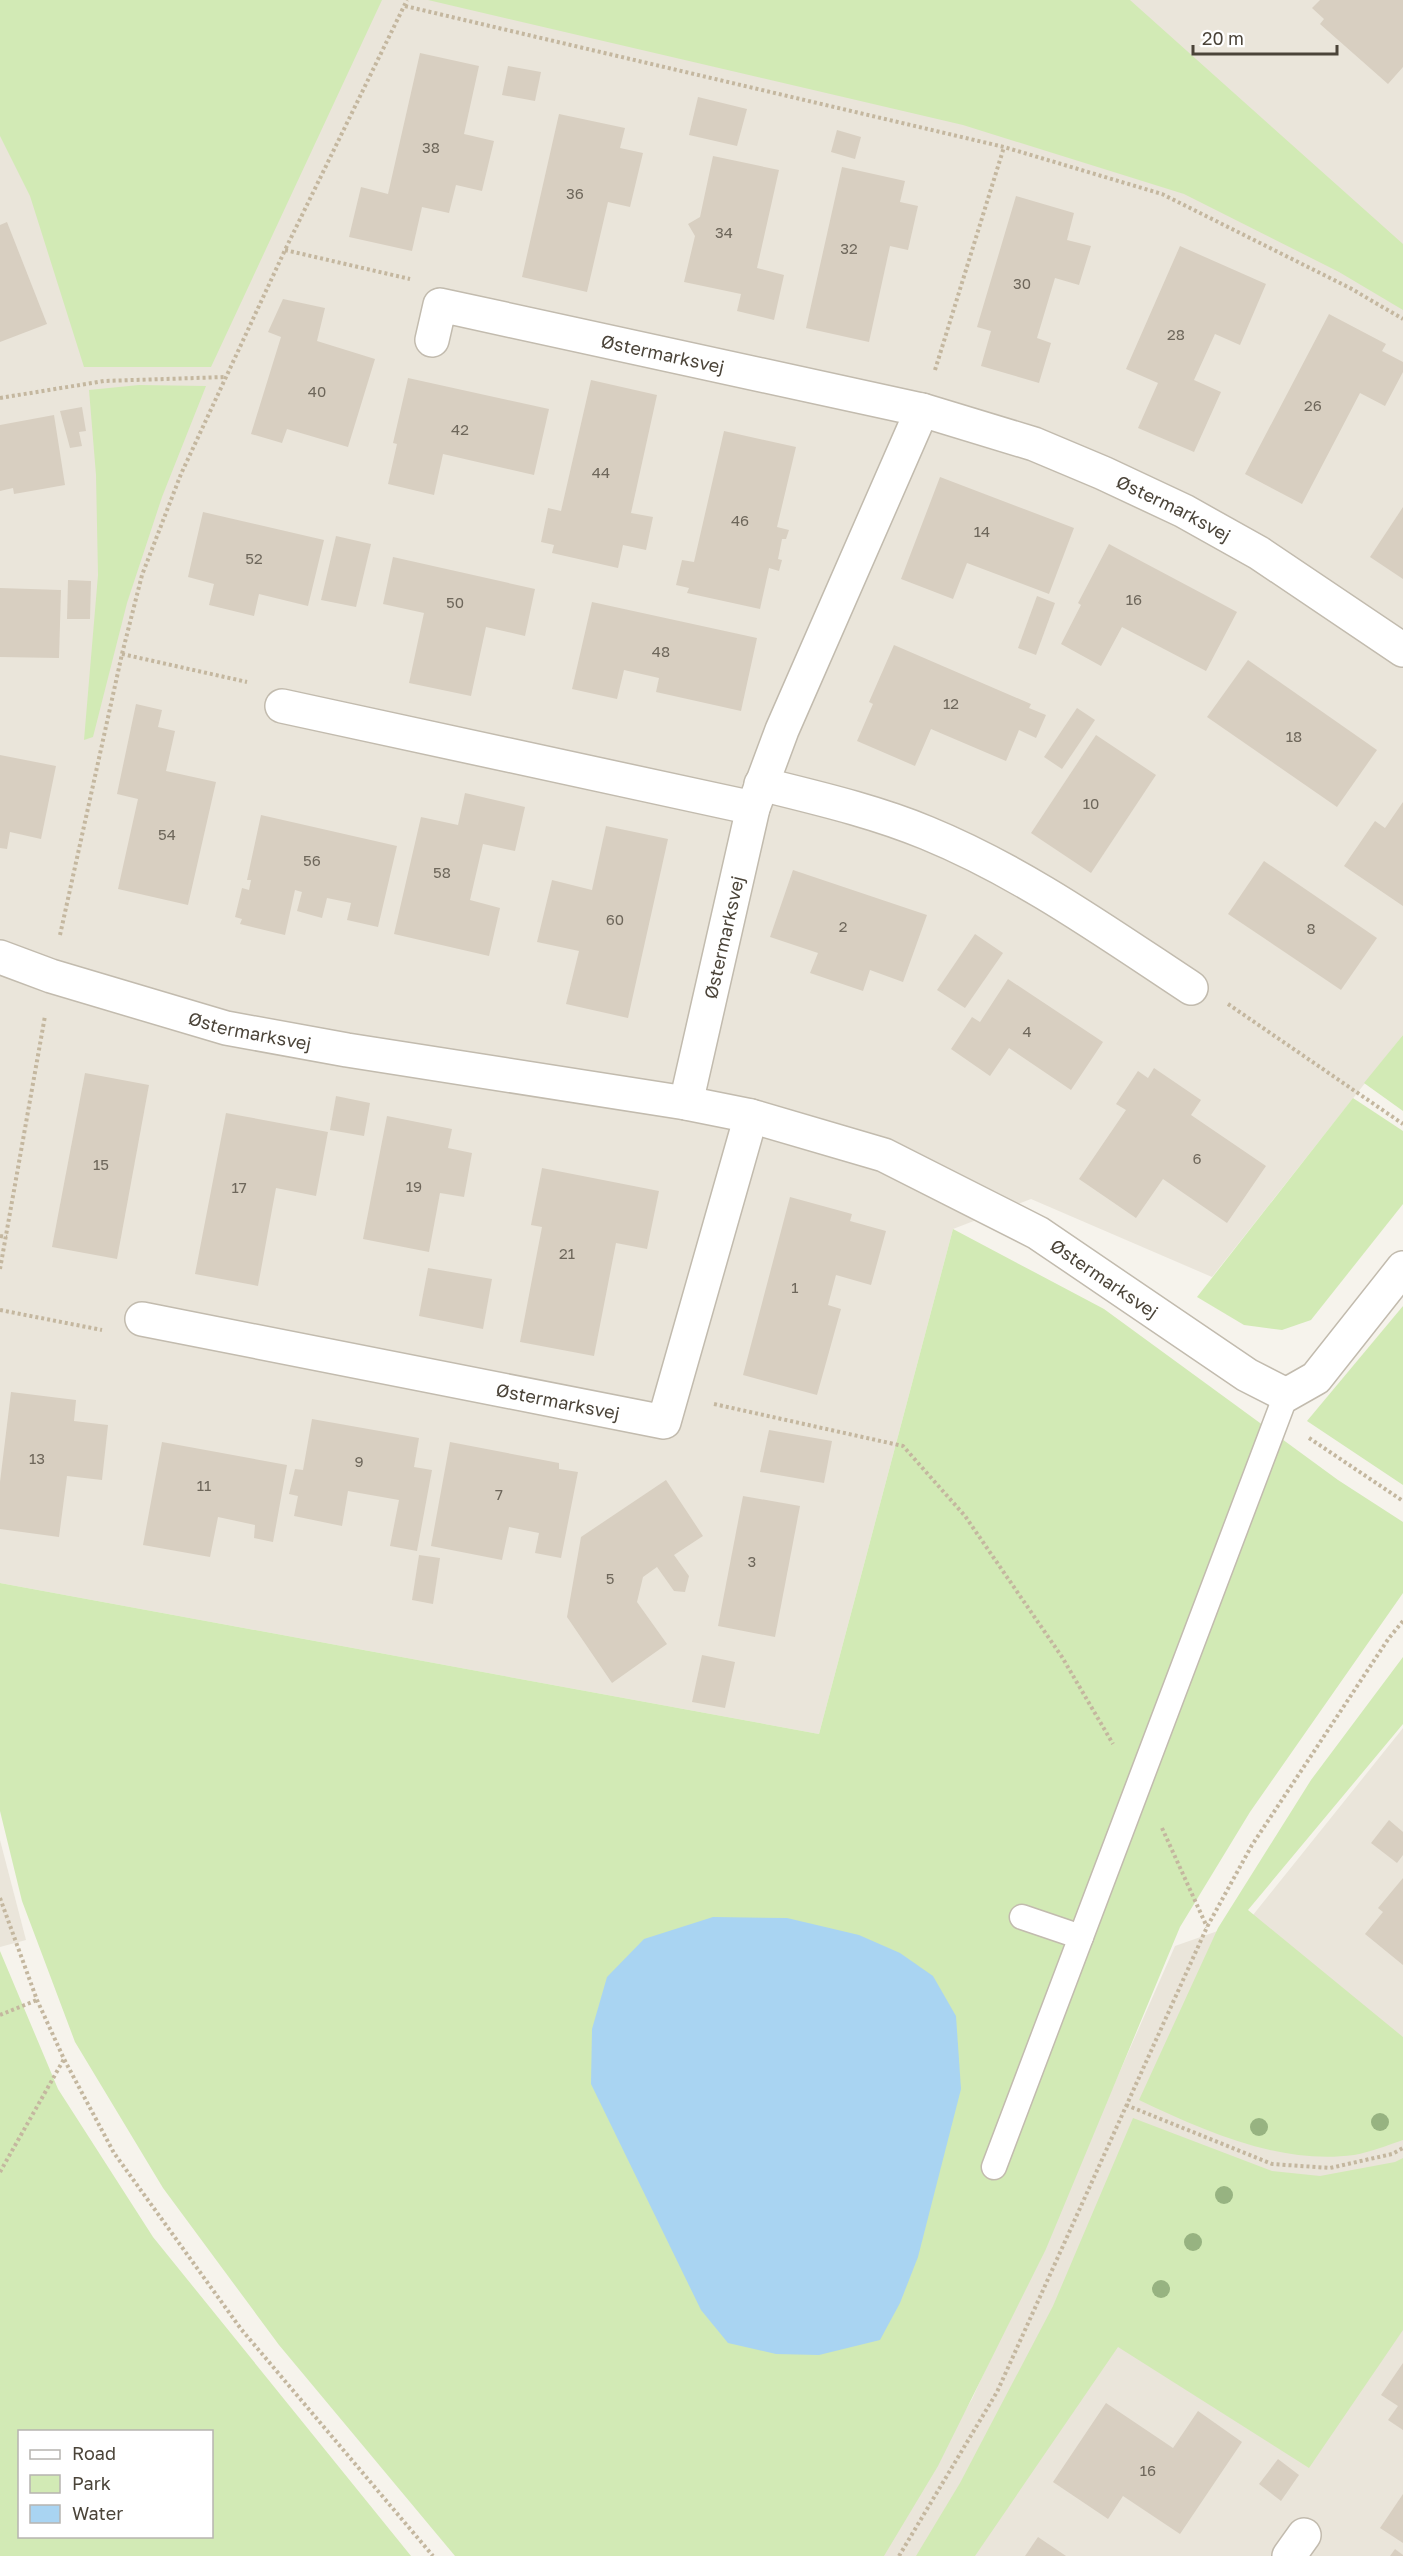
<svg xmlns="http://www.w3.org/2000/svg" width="1403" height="2556" font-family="'Golos Text',sans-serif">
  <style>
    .residential { fill: #eae5da }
    .green { fill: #d2eab5; fill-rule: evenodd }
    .water { fill: #a9d4f2 }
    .building { fill: #d8cfc1 }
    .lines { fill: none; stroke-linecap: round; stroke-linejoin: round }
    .service-casing { stroke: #c2bbae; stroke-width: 27 }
    .minor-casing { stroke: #c2bbae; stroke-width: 36 }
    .path { stroke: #c4b79f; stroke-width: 4; stroke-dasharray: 3 3; stroke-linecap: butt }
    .service { stroke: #fff; stroke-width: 24 }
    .minor { stroke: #fff; stroke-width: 33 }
    .tree { fill: #97b381 }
    .labels { text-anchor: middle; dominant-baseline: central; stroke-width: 4.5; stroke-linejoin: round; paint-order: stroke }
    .number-label { font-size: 15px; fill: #6e675b }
    .street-label { font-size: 18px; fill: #4b4439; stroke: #fff }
  </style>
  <rect width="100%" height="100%" fill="#f6f3ec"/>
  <!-- residential -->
  <g class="residential">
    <polygon points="0,0 1403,0 1403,1035 1212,1277 1031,1199 953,1229 819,1734 0,1583"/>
    <polygon points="1403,1728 1403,2556 879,2556 972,2399 1066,2194 1175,1946 1249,1920"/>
    <polygon points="0,1840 26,1940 0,1947"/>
  </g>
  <!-- green -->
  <g class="green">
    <polygon points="0,0 382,0 211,367 84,367 30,196 0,136"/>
    <polygon points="428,0 1130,0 1403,244 1403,310 1339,272 1184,194 963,125"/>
    <polygon points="139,385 206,386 162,497 127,603 93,737 84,740 98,575 96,475 89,390"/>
    <polygon points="1403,1035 1403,1111 1364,1083"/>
    <polygon points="1353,1098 1403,1131 1403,1204 1311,1320 1282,1330 1244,1325 1197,1297"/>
    <polygon points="953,1229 1104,1309 1338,1480 1403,1522 1403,1593 1250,1812 1180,1927 1046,2249 938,2466 884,2556 455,2556 279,2345 163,2188 75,2042 22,1901 0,1811 0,1583 819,1734"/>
    <polygon points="1403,1306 1403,1485 1307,1421"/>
    <path d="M 1403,1657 L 1403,1724 L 1248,1910 L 1403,2037 L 1403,2140 C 1388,2145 1371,2152 1354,2155 C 1279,2165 1205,2131 1139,2100 L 1218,1928 L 1311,1780 Z"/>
    <path d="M 0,1951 L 58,2089 L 153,2237 L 411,2556 L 0,2556 ZM 20,2432 L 212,2432 L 212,2536 L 20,2536 Z"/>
    <polygon points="1133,2118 1272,2171 1320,2176 1395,2162 1403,2158 1403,2330 1309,2468 1118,2347 975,2556 916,2556 960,2483 1053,2306"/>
  </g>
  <!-- water -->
  <polygon class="water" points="713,1917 787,1918 859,1935 900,1953 933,1976 956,2016 961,2089 918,2257 900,2303 880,2340 819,2355 776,2354 728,2343 701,2310 591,2084 592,2029 607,1977 644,1939"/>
  <!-- building -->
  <g class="building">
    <polygon points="1320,0 1403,0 1403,67 1388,84 1320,24 1324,19 1312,8"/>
    <polygon points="420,53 479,66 464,134 494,141 482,191 456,185 449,213 422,207 412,251 349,237 361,187 388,194"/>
    <polygon points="508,66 541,72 535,101 502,95"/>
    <polygon points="698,97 747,109 737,146 689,135"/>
    <polygon points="559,114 625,128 620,148 643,153 630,207 608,202 587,292 522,277"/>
    <polygon points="837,130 861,137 855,159 831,152"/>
    <polygon points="713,156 779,170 757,268 784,275 774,320 737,311 741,294 684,282 695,236 688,224 700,217"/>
    <polygon points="842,167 905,181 900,202 918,206 908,250 890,246 869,342 806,328"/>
    <polygon points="1016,196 1074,213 1067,240 1091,246 1079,285 1055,278 1037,338 1051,343 1039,383 981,366 991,331 977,327"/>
    <polygon points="7,222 47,324 0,342 0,225"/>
    <polygon points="1180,246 1266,284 1240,345 1215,334 1194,380 1221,392 1194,452 1138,428 1158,383 1126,369"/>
    <polygon points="283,299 325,308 317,341 375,359 348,447 287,429 282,443 251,434 281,337 268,332"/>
    <polygon points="1329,314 1386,344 1382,351 1403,362 1403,372 1385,406 1360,393 1302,504 1245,474"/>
    <polygon points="408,378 549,409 534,475 443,454 434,495 388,484 397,444 393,443"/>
    <polygon points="591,380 657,395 631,513 653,517 646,550 623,545 618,568 552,553 554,545 541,542 548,508 561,511"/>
    <polygon points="82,407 86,431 79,432 82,446 70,448 60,411"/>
    <polygon points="54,415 65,485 14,494 13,488 0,491 0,425"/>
    <polygon points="724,431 796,447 777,527 789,530 786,539 782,539 778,559 782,560 779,571 769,568 760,609 687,593 689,588 676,585 682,560 694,562"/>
    <polygon points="940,477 1074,528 1049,594 967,563 953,599 901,579"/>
    <polygon points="1403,507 1403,579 1370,557"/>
    <polygon points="203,512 324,540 308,606 259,594 254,616 209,605 214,584 188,577"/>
    <polygon points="336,536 371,544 356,607 321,600"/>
    <polygon points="1109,544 1237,612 1206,671 1122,627 1101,666 1061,644 1081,605 1078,603"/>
    <polygon points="393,557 535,589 525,636 486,627 471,696 409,683 424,613 383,604"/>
    <polygon points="68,580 91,581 90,619 67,619"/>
    <polygon points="0,588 61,590 59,658 0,657"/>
    <polygon points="1037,596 1055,603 1036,655 1018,648"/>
    <polygon points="592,602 757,638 741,711 656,692 659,678 624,670 617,699 572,689"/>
    <polygon points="894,645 1031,704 1029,708 1046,715 1036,738 1019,730 1006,761 931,729 915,766 857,741 873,704 869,702"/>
    <polygon points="1248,660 1377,750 1337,807 1207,717"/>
    <polygon points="136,704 162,710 158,727 175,731 166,771 216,782 188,905 118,889 138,799 117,794"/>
    <polygon points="1077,708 1095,720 1062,769 1044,757"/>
    <polygon points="1096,735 1156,775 1091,873 1031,833"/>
    <polygon points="0,755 56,766 41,839 10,832 7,849 0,848"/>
    <polygon points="465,793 525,807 515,851 483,844 470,900 500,908 489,956 394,934 421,817 458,825"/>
    <polygon points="1403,802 1403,906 1344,866 1375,821 1385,828"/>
    <polygon points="261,815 397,846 378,927 347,920 351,903 327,898 322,918 297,911 302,892 295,890 285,935 240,924 242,919 235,917 242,888 249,890 251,880 247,880"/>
    <polygon points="606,826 668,839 628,1018 566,1004 579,951 537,942 552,880 592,890"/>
    <polygon points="1264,861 1377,938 1341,990 1228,914"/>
    <polygon points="793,870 927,915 903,982 870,970 863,991 810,973 818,953 770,937"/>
    <polygon points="975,934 1003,953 965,1008 937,990"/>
    <polygon points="1008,979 1103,1042 1071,1090 1009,1048 990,1076 951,1049 972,1017 980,1022"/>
    <polygon points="1154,1068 1201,1100 1191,1115 1266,1166 1227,1223 1163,1179 1136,1218 1079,1179 1126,1110 1116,1104 1138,1071 1148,1078"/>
    <polygon points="85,1073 149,1085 117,1259 52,1247"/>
    <polygon points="336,1096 370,1103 364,1136 330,1130"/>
    <polygon points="226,1113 328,1132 316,1196 276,1188 258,1286 195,1274"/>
    <polygon points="387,1116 452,1129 448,1148 472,1153 464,1197 440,1193 429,1252 363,1239"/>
    <polygon points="542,1168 659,1191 647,1249 616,1243 594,1356 520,1342 542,1227 531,1225"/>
    <polygon points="790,1197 852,1214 850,1221 886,1231 871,1285 836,1275 828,1305 841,1309 817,1395 743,1375"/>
    <polygon points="428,1268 492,1279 483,1329 419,1316"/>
    <polygon points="11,1392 76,1400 74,1421 108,1425 102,1480 67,1476 59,1537 0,1529 0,1482"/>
    <polygon points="312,1419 419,1438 414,1467 432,1470 417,1551 390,1546 399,1500 348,1491 342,1526 294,1516 298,1496 289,1494 295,1469 303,1470"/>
    <polygon points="769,1430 832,1441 824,1483 760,1472"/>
    <polygon points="162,1442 287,1465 273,1542 254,1538 255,1525 218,1517 210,1557 143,1545"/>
    <polygon points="450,1442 559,1463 559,1469 578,1472 561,1558 535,1553 539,1533 509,1527 502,1560 431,1546"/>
    <polygon points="666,1480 703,1536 674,1555 689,1576 685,1592 674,1591 657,1567 643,1577 637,1602 667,1644 612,1683 567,1617 581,1537"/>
    <polygon points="743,1496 800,1506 775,1637 718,1626"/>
    <polygon points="419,1555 440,1558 433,1604 412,1600"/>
    <polygon points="702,1655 735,1662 725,1708 692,1702"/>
    <polygon points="1389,1820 1403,1832 1403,1855 1397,1863 1371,1843"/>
    <polygon points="1403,1878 1403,1965 1365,1934 1383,1912 1378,1908"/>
    <polygon points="1403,2363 1403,2430 1388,2420 1398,2406 1381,2395"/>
    <polygon points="1106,2403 1173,2448 1198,2411 1242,2442 1180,2534 1123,2496 1108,2519 1053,2482"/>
    <polygon points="1278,2459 1299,2475 1281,2501 1259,2484"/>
    <polygon points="1403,2494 1403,2543 1380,2528"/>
    <polygon points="1038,2537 1066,2556 1025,2556"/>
    <polygon points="1395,2549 1403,2555 1403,2556 1390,2556"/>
  </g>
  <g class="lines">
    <defs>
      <g id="service">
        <polyline points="1022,1917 1081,1937"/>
        <polyline points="994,2167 1286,1395"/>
      </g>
      <g id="minor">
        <path id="s1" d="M 432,340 L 440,305 L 922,410 L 1034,444 L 1103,473 L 1184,511 L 1259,553 L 1403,650"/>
        <polyline points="282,706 753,808"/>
        <path d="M 761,784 C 817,798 874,811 927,833 C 1022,872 1106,932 1191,988"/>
        <path id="s2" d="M 0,957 L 51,976 L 226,1028 L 347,1050 L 686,1103 L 751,1116 L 884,1155 L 1038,1233 L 1247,1375 L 1286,1395 L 1316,1378 L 1403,1268"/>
        <path id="s3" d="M 686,1103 L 753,808 L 782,730 L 922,410"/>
        <path id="s4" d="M 142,1319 L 664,1422 L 751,1116"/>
        <polyline points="1289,2556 1304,2535"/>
      </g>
    </defs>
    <!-- service casing -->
    <use href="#service" class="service-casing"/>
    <!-- minor casing -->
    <use href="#minor" class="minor-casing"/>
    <!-- path -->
    <g class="path">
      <polyline points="405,6 1004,147 1162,194 1350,288 1403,319"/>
      <polyline points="285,250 410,279"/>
      <polyline points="935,370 1004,147"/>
      <polyline points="0,398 104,381 225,377"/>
      <polyline points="122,654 247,682"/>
      <polyline points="60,935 122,654 142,575 181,474 285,250 407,0"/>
      <polyline points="1228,1004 1403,1124"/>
      <polyline points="0,1236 7,1237"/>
      <polyline points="0,1269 45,1016"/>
      <polyline points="0,1310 102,1330"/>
      <polyline points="714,1404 903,1446 965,1516 1062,1657 1113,1744"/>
      <polyline points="1309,1438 1403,1501"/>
      <polyline points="1162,1828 1207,1927"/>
      <polyline points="0,1898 37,2000 64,2059 114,2153 241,2329 433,2556"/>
      <polyline points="0,2015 37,2000"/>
      <polyline points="1126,2105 1272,2164 1330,2168 1392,2154 1403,2148"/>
      <polyline points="0,2172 64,2059"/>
      <polyline points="899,2556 997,2392 1207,1927 1252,1845 1389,1638 1403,1621"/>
    </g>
    <!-- service -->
    <use href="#service" class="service"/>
    <!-- minor -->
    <use href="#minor" class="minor"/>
  </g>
  <!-- trees -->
  <g class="tree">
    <circle cx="1380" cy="2122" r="9"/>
    <circle cx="1259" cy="2127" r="9"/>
    <circle cx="1224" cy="2195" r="9"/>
    <circle cx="1193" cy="2242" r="9"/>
    <circle cx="1161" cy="2289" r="9"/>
  </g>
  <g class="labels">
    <!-- number labels -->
    <g class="number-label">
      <text x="431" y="147">38</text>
      <text x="575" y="193">36</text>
      <text x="724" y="232">34</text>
      <text x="849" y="248">32</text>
      <text x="1022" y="283">30</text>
      <text x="1176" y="334">28</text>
      <text x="317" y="391">40</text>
      <text x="1313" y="405">26</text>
      <text x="460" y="429">42</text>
      <text x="601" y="472">44</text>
      <text x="740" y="520">46</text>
      <text x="982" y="531">14</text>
      <text x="254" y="558">52</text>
      <text x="1134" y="599">16</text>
      <text x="455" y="602">50</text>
      <text x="661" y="651">48</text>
      <text x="951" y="703">12</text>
      <text x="1294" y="736">18</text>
      <text x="1091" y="803">10</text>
      <text x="167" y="834">54</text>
      <text x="312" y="860">56</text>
      <text x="442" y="872">58</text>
      <text x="615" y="919">60</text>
      <text x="843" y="926">2</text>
      <text x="1311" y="928">8</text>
      <text x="1027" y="1031">4</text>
      <text x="1197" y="1158">6</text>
      <text x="101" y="1164">15</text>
      <text x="414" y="1186">19</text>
      <text x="239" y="1187">17</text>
      <text x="567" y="1253">21</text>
      <text x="795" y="1287">1</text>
      <text x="37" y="1458">13</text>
      <text x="359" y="1461">9</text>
      <text x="204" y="1485">11</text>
      <text x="499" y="1494">7</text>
      <text x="752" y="1561">3</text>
      <text x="610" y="1578">5</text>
      <text x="1148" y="2470">16</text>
    </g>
    <!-- street labels -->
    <g class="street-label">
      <text stroke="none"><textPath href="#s1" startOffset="264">Østermarksvej</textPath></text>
      <text stroke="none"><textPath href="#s1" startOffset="800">Østermarksvej</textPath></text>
      <text stroke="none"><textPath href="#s3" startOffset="170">Østermarksvej</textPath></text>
      <text stroke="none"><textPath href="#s2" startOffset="261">Østermarksvej</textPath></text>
      <text stroke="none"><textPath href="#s2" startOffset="1161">Østermarksvej</textPath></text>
      <text stroke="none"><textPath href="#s4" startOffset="424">Østermarksvej</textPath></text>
    </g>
  </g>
  <!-- legend -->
  <rect x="18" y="2430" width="195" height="108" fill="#ffffff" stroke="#b7b4b0" stroke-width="1.5"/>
  <rect x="30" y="2450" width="30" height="9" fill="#ffffff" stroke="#b7b4b0" stroke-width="1.5"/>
  <text x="72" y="2460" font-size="18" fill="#4b4439">Road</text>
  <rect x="30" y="2475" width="30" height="18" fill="#d2eab5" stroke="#b7b4b0" stroke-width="1.5"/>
  <text x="72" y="2490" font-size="18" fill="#4b4439">Park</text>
  <rect x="30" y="2505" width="30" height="18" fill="#a9d4f2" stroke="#b7b4b0" stroke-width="1.5"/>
  <text x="72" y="2520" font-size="18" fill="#4b4439">Water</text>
  <!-- scale -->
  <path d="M1193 45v9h144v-9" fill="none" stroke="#4b4439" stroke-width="3"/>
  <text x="1202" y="45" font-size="18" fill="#4b4439" stroke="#ffffff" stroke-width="4.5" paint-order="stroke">20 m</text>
</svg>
